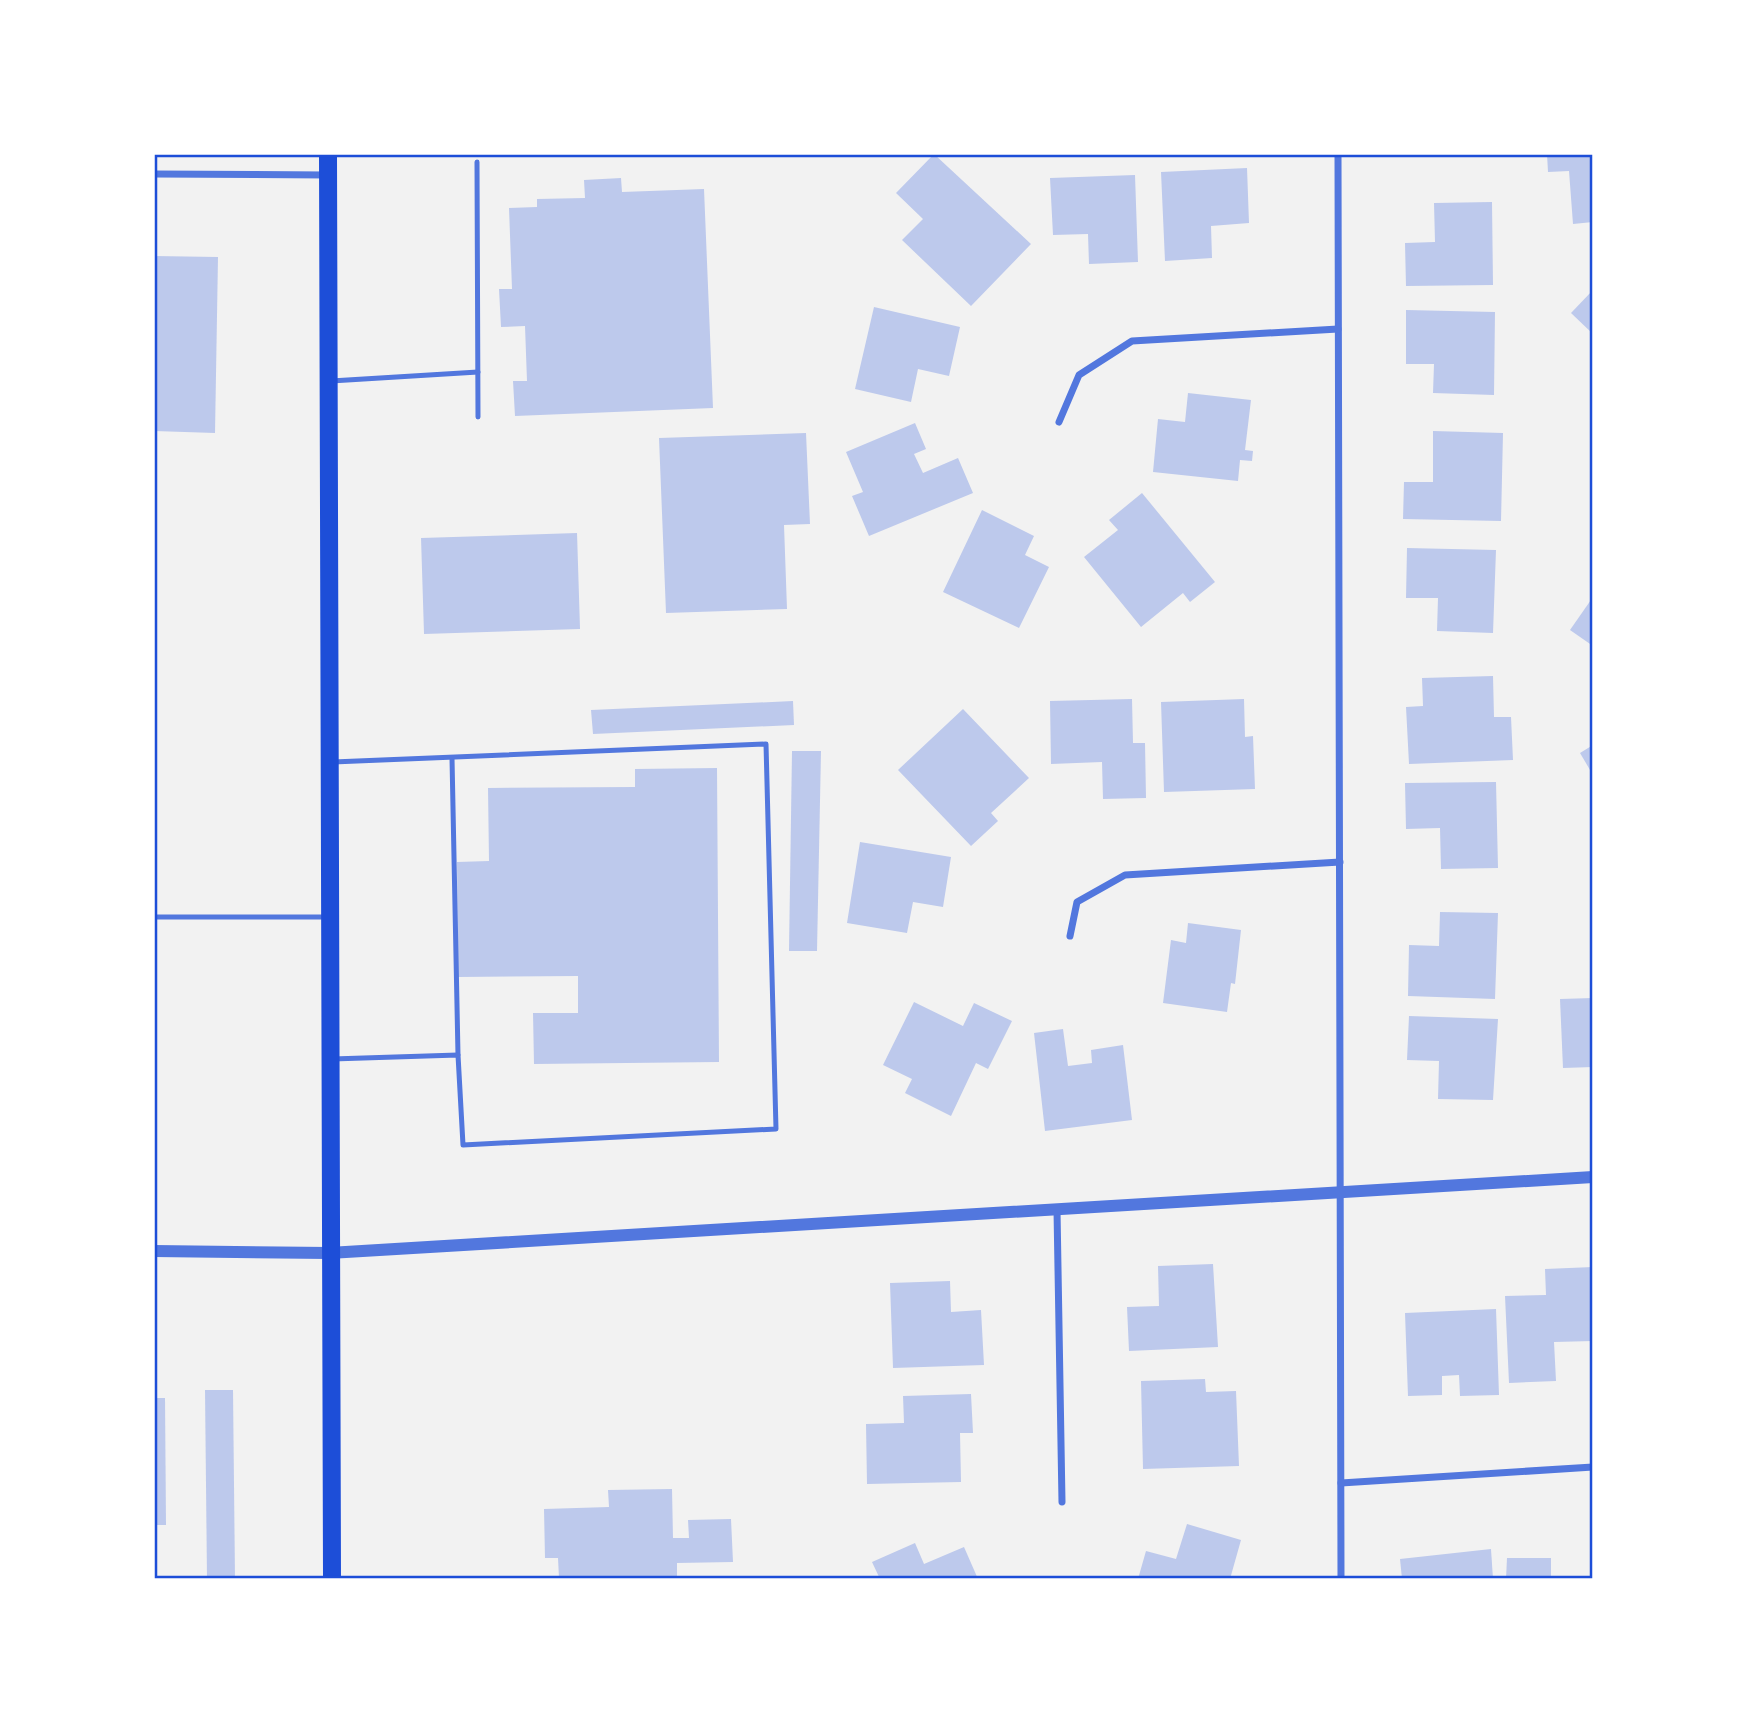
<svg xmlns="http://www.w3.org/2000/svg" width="1747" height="1733" font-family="'Asap Condensed',sans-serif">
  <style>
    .building { fill: #bdc9ec }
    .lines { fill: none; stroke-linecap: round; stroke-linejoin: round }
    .service { stroke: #5277de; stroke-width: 5 }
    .minor { stroke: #5277de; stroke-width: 7 }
    .tertiary { stroke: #5277de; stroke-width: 12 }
    .primary { stroke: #1d4ed8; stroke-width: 18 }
    .neatline { fill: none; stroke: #1d4ed8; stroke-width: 2.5 }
  </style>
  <rect width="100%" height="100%" fill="#f2f2f2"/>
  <!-- building -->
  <g class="building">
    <polygon points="934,154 1031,244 971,306 902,240 923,219 896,193"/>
    <polygon points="1547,154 1593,154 1593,222 1573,224 1569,171 1548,172"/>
    <polygon points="1247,168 1249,223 1211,226 1212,258 1165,261 1161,172"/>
    <polygon points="1135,175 1138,262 1089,264 1088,234 1053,235 1050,178"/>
    <polygon points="621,178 622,192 704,189 713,408 515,416 513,381 527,381 525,326 501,327 499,289 512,289 509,208 537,207 537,199 585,198 584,180"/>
    <polygon points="1492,202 1493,285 1406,286 1405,243 1435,242 1434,203"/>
    <polygon points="154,256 218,257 215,433 154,431"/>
    <polygon points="1593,290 1593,334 1571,313"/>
    <polygon points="874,307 960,327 949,376 918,369 911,402 855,389"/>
    <polygon points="1406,310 1495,312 1494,395 1433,393 1434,364 1406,364"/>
    <polygon points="1188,393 1251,400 1245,450 1253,451 1252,461 1240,460 1238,481 1153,472 1158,419 1185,422"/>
    <polygon points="915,423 926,449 914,454 923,473 958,458 973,493 869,536 852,496 863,492 846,452"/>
    <polygon points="1433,431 1503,433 1501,521 1403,519 1404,482 1433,482"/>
    <polygon points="806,433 810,524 784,525 787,609 666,613 659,438"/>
    <polygon points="1142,493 1215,582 1190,602 1183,593 1141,627 1084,557 1118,530 1109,520"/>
    <polygon points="982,510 1034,536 1025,555 1049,567 1019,628 943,592"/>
    <polygon points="577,533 580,629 424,634 421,538"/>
    <polygon points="1407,548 1496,550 1493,633 1437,631 1438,598 1406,598"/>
    <polygon points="1593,597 1593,646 1570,630"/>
    <polygon points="1493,676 1494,717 1511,717 1513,760 1409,764 1406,707 1423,706 1422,678"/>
    <polygon points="1132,699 1133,743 1145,743 1146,798 1103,799 1102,762 1051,764 1050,701"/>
    <polygon points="1244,699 1245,737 1253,736 1255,789 1164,792 1161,702"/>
    <polygon points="793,701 794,725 593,734 591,710"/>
    <polygon points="963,709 1029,778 991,813 998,821 971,846 898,770"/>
    <polygon points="1593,745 1593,775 1580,753"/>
    <polygon points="792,751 821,751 817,951 789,951"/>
    <polygon points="717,768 719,1062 534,1064 533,1013 578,1013 578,976 458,977 457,862 489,861 488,788 635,787 635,769"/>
    <polygon points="1496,782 1498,868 1441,869 1440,828 1406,829 1405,783"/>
    <polygon points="860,842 951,857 943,907 913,902 907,933 847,923"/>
    <polygon points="1440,912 1498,913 1495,999 1408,996 1409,945 1439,946"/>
    <polygon points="1188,923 1241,930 1235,984 1231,983 1227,1012 1163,1003 1171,940 1186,943"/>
    <polygon points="1593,998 1593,1067 1563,1068 1560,999"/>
    <polygon points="914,1002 963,1026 974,1003 1012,1021 988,1069 976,1063 951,1116 905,1093 912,1079 883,1065"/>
    <polygon points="1409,1016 1498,1019 1493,1100 1438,1099 1439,1061 1407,1060"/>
    <polygon points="1063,1029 1068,1066 1092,1063 1091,1050 1123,1045 1132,1120 1045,1131 1034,1033"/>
    <polygon points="1213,1264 1218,1347 1129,1351 1127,1307 1159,1306 1158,1266"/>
    <polygon points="1593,1267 1593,1341 1554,1342 1556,1381 1509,1383 1505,1296 1546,1295 1545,1269"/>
    <polygon points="950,1281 951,1312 981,1310 984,1365 893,1368 890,1283"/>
    <polygon points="1496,1309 1499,1395 1460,1396 1459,1375 1442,1376 1442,1395 1408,1396 1405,1313"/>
    <polygon points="1205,1379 1206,1392 1236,1391 1239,1466 1143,1469 1141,1381"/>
    <polygon points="205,1390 233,1390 235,1579 207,1579"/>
    <polygon points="971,1394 973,1433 960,1433 961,1482 867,1484 866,1424 904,1423 903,1396"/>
    <polygon points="154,1398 165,1398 166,1525 154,1525"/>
    <polygon points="672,1489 673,1538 689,1538 688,1520 731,1519 733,1562 677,1563 677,1579 611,1579 611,1576 559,1578 558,1558 545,1558 544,1509 609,1507 608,1490"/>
    <polygon points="1187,1524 1241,1540 1230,1579 1138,1579 1146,1551 1176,1559"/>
    <polygon points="915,1543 924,1564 964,1547 978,1579 880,1579 872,1562"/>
    <polygon points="1491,1549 1493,1579 1402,1579 1400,1559"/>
    <polygon points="1507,1558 1551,1558 1551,1579 1506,1579"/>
  </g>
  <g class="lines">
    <!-- service -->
    <g class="service">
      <polyline points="477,162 478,417"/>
      <polyline points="331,381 478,372"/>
      <polyline points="452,758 458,1055"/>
      <polyline points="154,917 326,917"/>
      <polyline points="332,1059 458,1055 463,1145 776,1129 766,744 333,762"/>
    </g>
    <!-- minor -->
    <g class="minor">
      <polyline points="1338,154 1341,1579"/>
      <polyline points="154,174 327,175"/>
      <polyline points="1059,422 1079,375 1132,341 1338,329"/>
      <polyline points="1070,936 1077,902 1125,875 1340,862"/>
      <polyline points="1057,1210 1062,1502"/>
      <polyline points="1341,1483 1593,1467"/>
    </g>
    <!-- tertiary -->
    <polyline class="tertiary" points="154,1251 329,1253 1593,1177"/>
    <!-- primary -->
    <polyline class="primary" points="328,154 332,1579"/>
  </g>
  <!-- border -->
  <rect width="1747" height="1733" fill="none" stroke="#ffffff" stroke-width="312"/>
  <rect x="156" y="156" width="1435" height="1421" class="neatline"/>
</svg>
